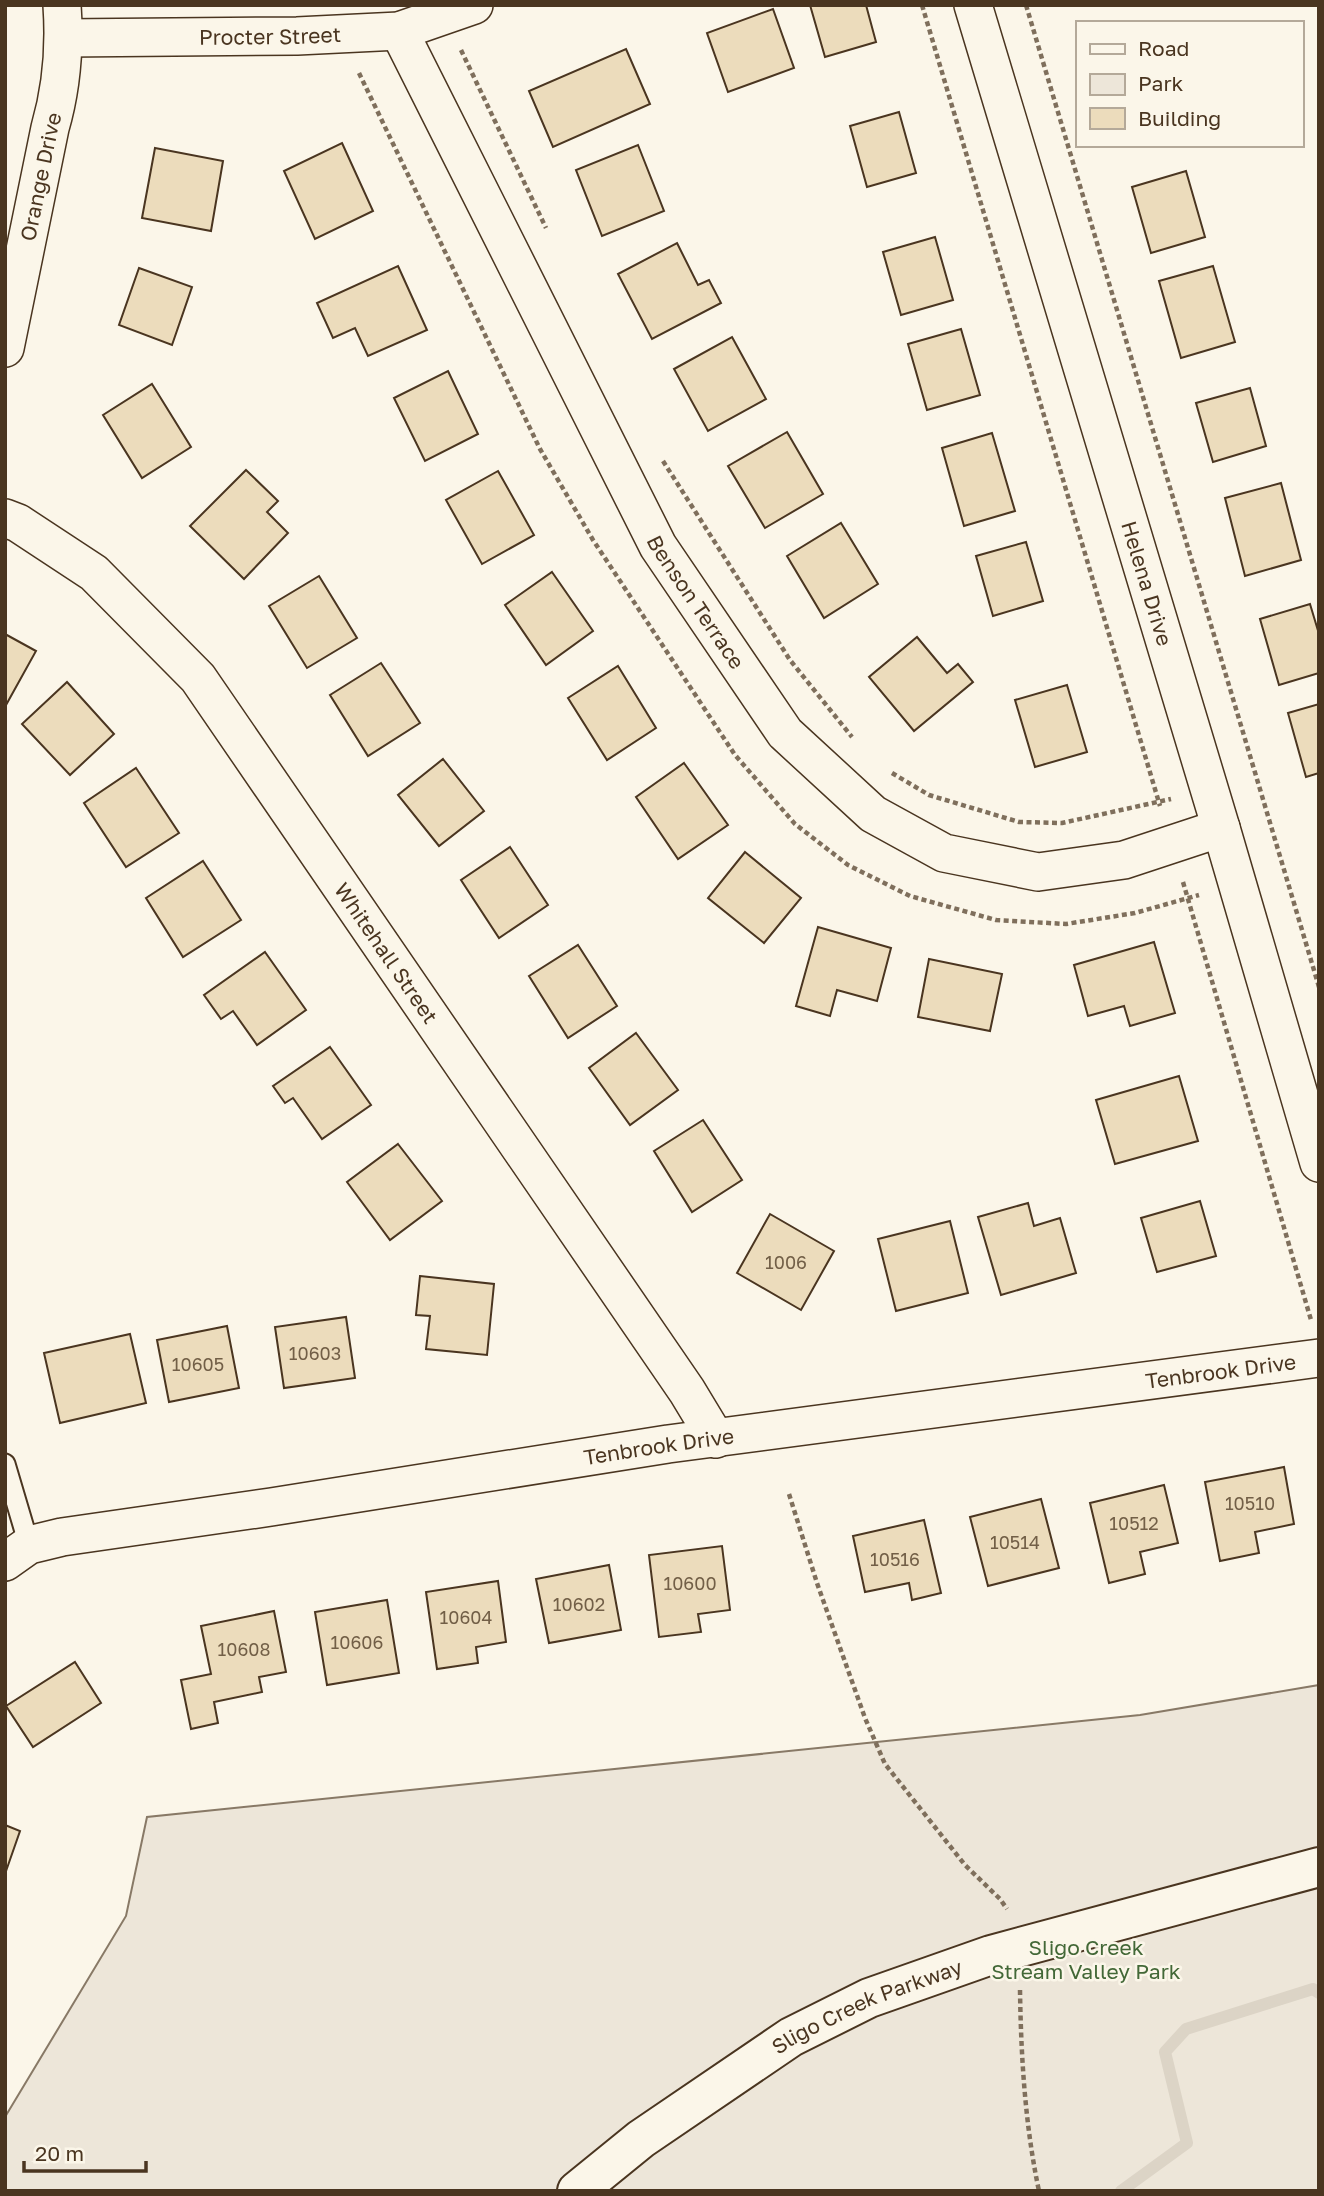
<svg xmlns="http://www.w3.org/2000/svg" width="1324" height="2196" font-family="'Golos Text',sans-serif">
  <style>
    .green { fill: #ede6d9; stroke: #887966; stroke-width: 2 }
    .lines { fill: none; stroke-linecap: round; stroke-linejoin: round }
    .stream { stroke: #dcd4c6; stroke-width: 12 }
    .building { fill: #ecdcbc; stroke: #4a3520; stroke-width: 2 }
    .lane-casing { stroke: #4a3520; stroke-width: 23 }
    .street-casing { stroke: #4a3520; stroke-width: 40 }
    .secondary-casing { stroke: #4a3520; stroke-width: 42 }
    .path { stroke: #7f6f5c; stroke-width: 4.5; stroke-dasharray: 5 3.5; stroke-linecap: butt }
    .lane { stroke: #fbf6e9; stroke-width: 19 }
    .street { stroke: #fbf6e9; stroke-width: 37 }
    .secondary { stroke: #fbf6e9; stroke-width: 38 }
    .labels { text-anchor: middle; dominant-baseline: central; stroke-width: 5; stroke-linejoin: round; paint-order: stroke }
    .number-label { font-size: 18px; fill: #725f47 }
    .street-label { font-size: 21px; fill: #4a3520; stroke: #fbf6e9 }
    .park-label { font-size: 21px; fill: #436837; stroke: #fbf6e9 }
  </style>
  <rect width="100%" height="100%" fill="#fbf6e9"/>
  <!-- green -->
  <polygon class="green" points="1319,1685 1319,2191 5,2191 5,2117 126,1916 147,1817 1140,1715"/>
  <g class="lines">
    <!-- stream -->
    <polyline class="stream" points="1121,2191 1187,2143 1165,2052 1186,2029 1313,1989 1319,1993"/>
  </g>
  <!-- building -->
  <g class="building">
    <polygon points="810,5 866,5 876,42 825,57"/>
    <polygon points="773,9 794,68 728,92 707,33"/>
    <polygon points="626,49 650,104 553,147 529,91"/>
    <polygon points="899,112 916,173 867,187 850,126"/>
    <polygon points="342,143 373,211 315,239 284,171"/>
    <polygon points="638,145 664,211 602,236 576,170"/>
    <polygon points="155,148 223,161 211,231 142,218"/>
    <polygon points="1186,171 1205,237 1151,253 1132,187"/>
    <polygon points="935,237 953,300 901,315 883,252"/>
    <polygon points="677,243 698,285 709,280 721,303 652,339 618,274"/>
    <polygon points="398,266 427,330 368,356 355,328 333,338 317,303"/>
    <polygon points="1213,266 1235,342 1181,358 1159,281"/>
    <polygon points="139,268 192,287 172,345 119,325"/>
    <polygon points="961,329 980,395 927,410 908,344"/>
    <polygon points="732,337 766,399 708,431 674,369"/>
    <polygon points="448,371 478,434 425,461 394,398"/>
    <polygon points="152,384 191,447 142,478 103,415"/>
    <polygon points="1250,388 1266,446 1213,462 1196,403"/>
    <polygon points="787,432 823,494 765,528 728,466"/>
    <polygon points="992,433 1015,511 964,526 942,448"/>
    <polygon points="246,470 278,501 267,512 288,533 244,579 190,526"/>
    <polygon points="498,471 534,535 482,564 446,500"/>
    <polygon points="1281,483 1301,560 1245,576 1225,498"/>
    <polygon points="841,523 878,584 824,618 787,556"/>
    <polygon points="1026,542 1043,601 993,616 976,556"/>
    <polygon points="552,572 593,631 546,665 505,605"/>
    <polygon points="319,576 357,638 307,668 269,606"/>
    <polygon points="1310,604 1319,634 1319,673 1279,685 1260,619"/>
    <polygon points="5,634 36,651 6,705 5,704"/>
    <polygon points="917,637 947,673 958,664 973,682 914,731 869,677"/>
    <polygon points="381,663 420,723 368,756 330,695"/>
    <polygon points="618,666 656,728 607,760 568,698"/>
    <polygon points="67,682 114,734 70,775 22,724"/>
    <polygon points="1067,685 1087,752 1035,767 1015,700"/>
    <polygon points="1319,704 1319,773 1306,777 1288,713"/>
    <polygon points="443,759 484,811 439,846 398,795"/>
    <polygon points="684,763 728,825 678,859 636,797"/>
    <polygon points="136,768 179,833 126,867 84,803"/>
    <polygon points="510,847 548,905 499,938 461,880"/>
    <polygon points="745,852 801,898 764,943 708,898"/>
    <polygon points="203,861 241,920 183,957 146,898"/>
    <polygon points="818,927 891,948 877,1001 837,990 830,1016 796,1006"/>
    <polygon points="1154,942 1175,1013 1130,1026 1124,1006 1088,1016 1074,965"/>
    <polygon points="578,945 617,1006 568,1038 529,976"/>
    <polygon points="265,952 306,1010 257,1045 233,1011 221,1019 204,995"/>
    <polygon points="929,959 1002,974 990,1031 918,1017"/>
    <polygon points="636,1033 678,1090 630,1125 589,1068"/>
    <polygon points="330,1047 371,1105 322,1139 293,1098 285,1103 273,1086"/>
    <polygon points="1179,1076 1198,1141 1115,1164 1096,1100"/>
    <polygon points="703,1120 742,1180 692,1212 654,1151"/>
    <polygon points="398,1144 442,1201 390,1240 347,1182"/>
    <polygon points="1200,1201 1216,1256 1157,1272 1141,1218"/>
    <polygon points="1028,1203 1034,1226 1060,1218 1076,1273 1001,1295 978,1217"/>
    <polygon points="770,1214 834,1251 801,1310 737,1273"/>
    <polygon points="950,1221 968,1293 896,1311 878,1239"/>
    <polygon points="420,1276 494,1284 487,1355 426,1349 430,1316 416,1315"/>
    <polygon points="346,1317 355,1378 284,1388 275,1327"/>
    <polygon points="227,1326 239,1388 169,1402 157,1340"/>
    <polygon points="130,1334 146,1403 60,1423 44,1353"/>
    <polygon points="1284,1467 1294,1524 1255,1532 1259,1553 1220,1561 1205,1482"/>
    <polygon points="1164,1485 1178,1543 1140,1552 1145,1574 1109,1583 1090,1503"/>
    <polygon points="1041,1499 1059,1568 988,1586 970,1517"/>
    <polygon points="924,1520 941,1593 912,1600 909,1583 865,1592 853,1536"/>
    <polygon points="722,1546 730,1610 698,1614 701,1632 659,1637 649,1555"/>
    <polygon points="609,1565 621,1630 549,1643 536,1579"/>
    <polygon points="498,1581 506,1642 476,1647 478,1663 437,1669 426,1592"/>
    <polygon points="387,1600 399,1673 327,1685 315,1612"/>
    <polygon points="274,1611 286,1672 259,1677 262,1692 214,1702 218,1723 191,1729 181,1680 211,1674 201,1626"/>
    <polygon points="75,1662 101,1703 33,1747 6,1706"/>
    <polygon points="5,1825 20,1831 5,1874"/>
  </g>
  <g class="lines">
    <defs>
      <polyline id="lane" points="5,1464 29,1545"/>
      <g id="street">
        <path id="s1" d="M 973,5 L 1221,828 L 1319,1163"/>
        <path id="s2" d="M 399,31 L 658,546 L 785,733 L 873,814 L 944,853 L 1038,872 L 1124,860 L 1221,828"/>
        <path id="s3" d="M 64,38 L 297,36 L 399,31 L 474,5"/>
        <path id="s4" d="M 5,348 L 50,128 C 62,87 65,48 62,5"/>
        <path id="s5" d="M 5,518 L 18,523 L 94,573 L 198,678 L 687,1391 L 716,1439"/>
        <path id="s6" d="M 5,1562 L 29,1545 L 62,1537 L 271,1507 L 668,1444 L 1319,1358"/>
      </g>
      <g id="secondary">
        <path id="s7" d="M 577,2191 L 641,2139 L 791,2037 L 869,1998 L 991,1955 L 1319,1867"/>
      </g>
    </defs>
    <!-- lane casing -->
    <use href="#lane" class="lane-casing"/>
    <!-- street casing -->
    <use href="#street" class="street-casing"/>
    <!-- secondary casing -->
    <use href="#secondary" class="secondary-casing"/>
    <!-- path -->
    <g class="path">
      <polyline points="922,5 1160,806"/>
      <polyline points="1026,5 1319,987"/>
      <polyline points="461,50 546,228"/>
      <polyline points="359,73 540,449 593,540 735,755 795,824 848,865 910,896 996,920 1066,924 1135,913 1199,895"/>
      <polyline points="663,461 790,660 852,737"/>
      <polyline points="892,773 929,795 1019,822 1062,823 1171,799"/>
      <polyline points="1183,882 1311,1320"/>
      <polyline points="789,1494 817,1583 865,1718 885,1764 965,1865 1000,1899 1007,1909"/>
      <path d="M 1020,1990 C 1021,2057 1025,2125 1039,2191"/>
    </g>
    <!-- lane -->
    <use href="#lane" class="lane"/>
    <!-- street -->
    <use href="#street" class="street"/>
    <!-- secondary -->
    <use href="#secondary" class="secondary"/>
  </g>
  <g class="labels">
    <!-- number labels -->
    <g class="number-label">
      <text x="786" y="1262">1006</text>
      <text x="315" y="1353">10603</text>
      <text x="198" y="1364">10605</text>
      <text x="1250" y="1503">10510</text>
      <text x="1134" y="1523">10512</text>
      <text x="1015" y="1542">10514</text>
      <text x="895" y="1559">10516</text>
      <text x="690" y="1583">10600</text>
      <text x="579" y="1604">10602</text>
      <text x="466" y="1617">10604</text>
      <text x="357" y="1642">10606</text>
      <text x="244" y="1649">10608</text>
    </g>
    <!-- street labels -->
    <g class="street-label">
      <text stroke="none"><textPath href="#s3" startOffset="206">Procter Street</textPath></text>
      <text stroke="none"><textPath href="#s4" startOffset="175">Orange Drive</textPath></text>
      <text stroke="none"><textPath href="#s1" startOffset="604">Helena Drive</textPath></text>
      <text stroke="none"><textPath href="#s2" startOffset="644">Benson Terrace</textPath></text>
      <text stroke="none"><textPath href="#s5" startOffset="586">Whitehall Street</textPath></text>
      <text stroke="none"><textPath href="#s6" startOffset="1234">Tenbrook Drive</textPath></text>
      <text stroke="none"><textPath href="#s6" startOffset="667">Tenbrook Drive</textPath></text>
      <text stroke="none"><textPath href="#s7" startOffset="346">Sligo Creek Parkway</textPath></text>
    </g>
    <!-- park labels -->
    <g class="park-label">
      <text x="1086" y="1947">Sligo Creek<tspan x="1086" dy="24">Stream Valley Park</tspan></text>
    </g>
  </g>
  <!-- border -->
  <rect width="1324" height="2196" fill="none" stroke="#4a3520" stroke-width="14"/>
  <!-- legend -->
  <rect x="1076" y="21" width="228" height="126" fill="#fbf6e9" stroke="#b4a999" stroke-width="2"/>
  <rect x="1090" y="44" width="35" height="10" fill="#fbf6e9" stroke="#b4a999" stroke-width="2"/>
  <text x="1138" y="56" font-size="21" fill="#4a3520">Road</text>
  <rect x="1090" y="74" width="35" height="21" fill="#ede6d9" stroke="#b4a999" stroke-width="2"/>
  <text x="1138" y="91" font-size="21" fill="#4a3520">Park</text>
  <rect x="1090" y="108" width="35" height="21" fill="#ecdcbc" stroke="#b4a999" stroke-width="2"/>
  <text x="1138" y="126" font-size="21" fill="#4a3520">Building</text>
  <!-- scale -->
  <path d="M24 2161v10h122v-10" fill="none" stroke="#4a3520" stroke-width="3.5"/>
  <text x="35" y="2161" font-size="21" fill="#4a3520" stroke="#fbf6e9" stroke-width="5" paint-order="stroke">20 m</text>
</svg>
